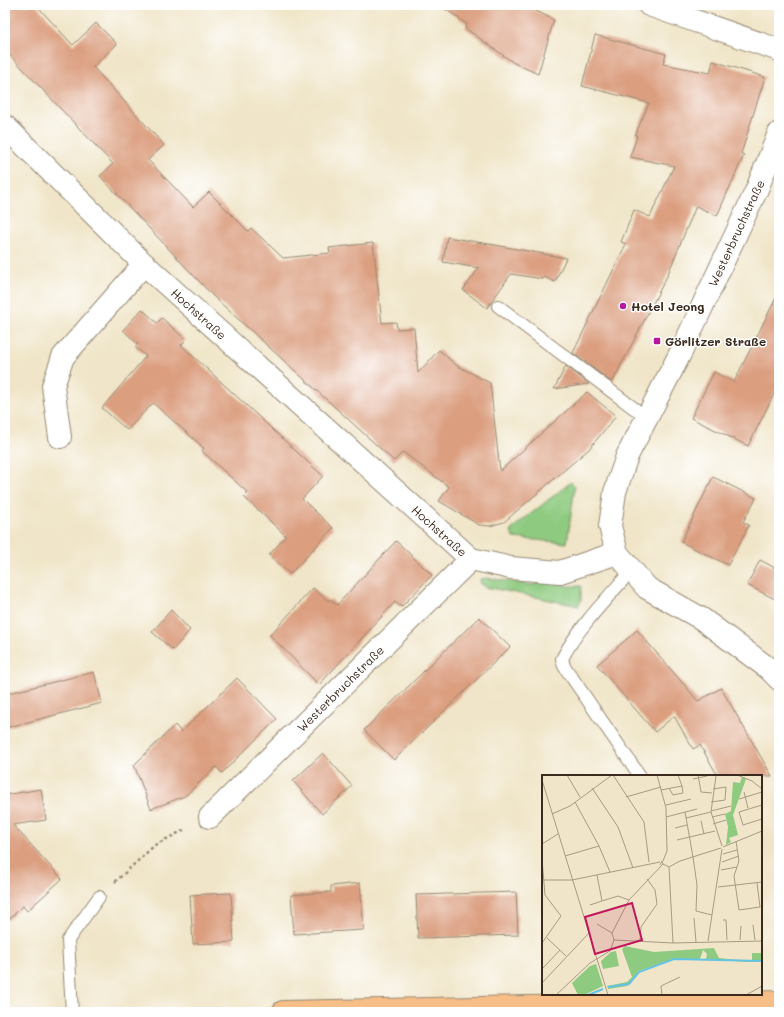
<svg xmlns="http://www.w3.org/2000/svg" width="784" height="1017" font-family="Mali,sans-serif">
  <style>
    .green { fill: #8eca80; stroke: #647a4f }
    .building { fill: #db9f80 }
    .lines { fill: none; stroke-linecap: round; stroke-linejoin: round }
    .service-casing { stroke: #968873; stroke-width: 14 }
    .minor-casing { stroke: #968873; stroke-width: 24 }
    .primary-casing { stroke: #968873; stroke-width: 24 }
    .path { stroke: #968873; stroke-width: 2.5; stroke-dasharray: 3 3; stroke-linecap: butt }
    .service { stroke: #fff; stroke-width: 12 }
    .minor { stroke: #fff; stroke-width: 22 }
    .primary { stroke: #f7be87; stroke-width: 22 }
    .poi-dot { fill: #b5179e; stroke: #fff; stroke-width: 1.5 }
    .labels { text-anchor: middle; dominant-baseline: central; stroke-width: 3; stroke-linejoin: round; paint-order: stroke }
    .street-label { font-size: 12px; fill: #3b2a1e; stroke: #fff }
    .poi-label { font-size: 12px; font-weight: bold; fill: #3b2a1e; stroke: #fff; text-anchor: start }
    .inset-river { fill: none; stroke: #65c3e3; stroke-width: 2 }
    .inset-road { fill: none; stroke: #a89a84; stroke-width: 1 }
    .view { fill: #c2185b; fill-opacity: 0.15; stroke: #c2185b; stroke-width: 2 }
    .inset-edge { fill: none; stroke: #3b2a1e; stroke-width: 2 }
  </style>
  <rect width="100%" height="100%" fill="#fff"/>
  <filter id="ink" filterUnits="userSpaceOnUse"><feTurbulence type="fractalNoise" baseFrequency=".025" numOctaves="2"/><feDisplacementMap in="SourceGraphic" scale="8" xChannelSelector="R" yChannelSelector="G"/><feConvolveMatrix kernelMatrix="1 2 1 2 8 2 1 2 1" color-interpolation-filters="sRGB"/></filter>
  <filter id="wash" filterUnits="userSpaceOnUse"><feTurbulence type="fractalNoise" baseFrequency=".012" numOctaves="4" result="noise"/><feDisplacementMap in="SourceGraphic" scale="16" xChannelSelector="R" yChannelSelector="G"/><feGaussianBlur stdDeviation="0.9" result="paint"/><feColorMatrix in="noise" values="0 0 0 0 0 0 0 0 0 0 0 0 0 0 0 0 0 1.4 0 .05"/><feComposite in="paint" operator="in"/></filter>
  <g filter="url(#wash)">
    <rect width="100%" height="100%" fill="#f0e5c8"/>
    <!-- green -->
    <g class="green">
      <polygon points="571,482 575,486 567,543 513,538 511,531 514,527"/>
      <polygon points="487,578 533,585 541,582 559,582 566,586 581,586 581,601 578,606 574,605 486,587 481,584 480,579"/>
    </g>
    <g id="blocks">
      <!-- building -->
      <g class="building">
        <polygon points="5,5 36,5 73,45 96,23 117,44 93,67 164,145 148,160 193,207 209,192 248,231 251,228 283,258 330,253 329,248 373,243 382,323 396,322 397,329 414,328 418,373 439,350 456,365 490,383 500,471 587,392 616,416 589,449 504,522 490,526 479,525 439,501 449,487 403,452 394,461 214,297 100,176 113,164 5,50"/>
        <polygon points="439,5 525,5 554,20 538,74 514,63 465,28 467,24"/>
        <polygon points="595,35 666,54 663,64 710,73 713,61 765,77 741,154 744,155 717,216 696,206 667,276 613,381 610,381 573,353 626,244 621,242 634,210 650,217 674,166 630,157 637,136 635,135 649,103 582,86"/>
        <polygon points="447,237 495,245 566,258 555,282 544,277 543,279 511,274 487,308 463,290 479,268 443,262"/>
        <polygon points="779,292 779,384 748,446 691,418 714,372 734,382"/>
        <polygon points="142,309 157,323 162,318 186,340 181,345 323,476 302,499 333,528 290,574 269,555 286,536 244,497 248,493 202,451 204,448 153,403 127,430 102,408 146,356 135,347 138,344 123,330"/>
        <polygon points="566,366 589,384 554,389"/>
        <polygon points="713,477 756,498 743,522 749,525 728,565 681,542"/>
        <polygon points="396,541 432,575 401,607 395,602 319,685 270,635 313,588 328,601 330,599 337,605"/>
        <polygon points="760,560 779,570 779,601 747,585"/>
        <polygon points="171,610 190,630 173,650 152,632"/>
        <polygon points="479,617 510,647 394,760 364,730"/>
        <polygon points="637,630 698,701 721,688 772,776 718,776 700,745 693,749 674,716 655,732 597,665"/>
        <polygon points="94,672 102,703 5,728 5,694"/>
        <polygon points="237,678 277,719 222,773 216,767 185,796 151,809 134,765 175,725 181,732"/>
        <polygon points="323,753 352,786 322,814 293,781"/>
        <polygon points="41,789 46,820 13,825 62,879 27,911 23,906 5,923 5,795"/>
        <polygon points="360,883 364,930 294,934 291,895 331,892 331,886"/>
        <polygon points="516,892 518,935 418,938 416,895"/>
        <polygon points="231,893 234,942 193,944 190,895"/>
      </g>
    </g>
  </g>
  <g filter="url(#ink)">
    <use href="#blocks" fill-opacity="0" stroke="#968873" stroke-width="1"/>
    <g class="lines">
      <defs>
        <g id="service">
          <polyline points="498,306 647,418"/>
          <path d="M 632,570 C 610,595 576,630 562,659 L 564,666 L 640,776"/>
          <polyline points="72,1012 68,940 99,897"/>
        </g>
        <g id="minor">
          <polyline points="649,5 779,50"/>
          <path id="s1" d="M 5,126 L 144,264 L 471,559 L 511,568 L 560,572 L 617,553"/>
          <polyline points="779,133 757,189 681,352 627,456 615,492 610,526 617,553 647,588 702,619 768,668 779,679"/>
          <polyline points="60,437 53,386 63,357 144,264"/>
          <path id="s2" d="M 210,817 L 471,559"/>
        </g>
        <polyline id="primary" points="283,1012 779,1002"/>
      </defs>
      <!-- service casing -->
      <use href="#service" class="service-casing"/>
      <!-- minor casing -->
      <use href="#minor" class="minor-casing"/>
      <!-- primary casing -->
      <use href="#primary" class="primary-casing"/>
      <!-- path -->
      <polyline class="path" points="115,882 155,845 186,829"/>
      <!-- service -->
      <use href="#service" class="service"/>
      <!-- minor -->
      <use href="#minor" class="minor"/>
      <!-- primary -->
      <use href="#primary" class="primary"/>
    </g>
  </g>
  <!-- markers -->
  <g class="poi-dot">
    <circle cx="623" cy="306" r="4"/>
    <rect x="653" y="337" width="8" height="8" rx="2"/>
  </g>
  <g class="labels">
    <!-- street labels -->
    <g class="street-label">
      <text transform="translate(736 233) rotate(-65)">Westerbruchstraße</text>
      <text stroke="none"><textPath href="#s1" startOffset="270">Hochstraße</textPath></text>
      <text stroke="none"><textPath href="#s1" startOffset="594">Hochstraße</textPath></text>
      <text stroke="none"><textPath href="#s2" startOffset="183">Westerbruchstraße</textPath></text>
    </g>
    <!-- poi labels -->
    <g class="poi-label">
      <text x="631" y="306">Hotel Jeong</text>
      <text x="665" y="341">Görlitzer Straße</text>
    </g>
  </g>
  <!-- overview -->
  <g transform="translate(542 775)">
    <rect width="220" height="220" fill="#f0e5c8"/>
    <path d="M 200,2 L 204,4 L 191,40 L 196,60 L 187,63 L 189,67 L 184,70 L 186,52 L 183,39 L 189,36 L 191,7 L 198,8 ZM 83,171 L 112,177 L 172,173 L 177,183 L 205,186 L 210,185 L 210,178 L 220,178 L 220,186 L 205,187 L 164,184 L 165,179 L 161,175 L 158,184 L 131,184 L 97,196 L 85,211 L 66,214 L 65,211 L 85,207 L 90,202 L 80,174 ZM 74,176 L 77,191 L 61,194 L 59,186 L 69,177 ZM 54,189 L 61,211 L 42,220 L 36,220 L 30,208 L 48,191 Z" fill="#8eca80"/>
    <path class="inset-river" d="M 66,212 L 87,209 L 97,197 L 132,184 L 220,186M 46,220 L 61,214"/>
    <path class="inset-road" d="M 25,0 L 38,22M 71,0 L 102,47 L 107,87M 115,0 L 124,33 L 125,76 L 121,86M 156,0 L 159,17 L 170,18M 195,0 L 210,6 L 220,14M 174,1 L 169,37 L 180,71M 151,4 L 165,1M 0,5 L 66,220M 50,13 L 76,52 L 91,93M 127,13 L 131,20 L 141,18 L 140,11M 119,15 L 140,11 L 136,0M 202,17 L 206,33M 84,22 L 119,12M 197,24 L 220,17M 33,27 L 57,71 L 68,97M 169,27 L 183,25 L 184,12 L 171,14M 124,30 L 149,24M 220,30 L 197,37 L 201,50 L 220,44M 169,36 L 189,31M 143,37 L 151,82M 10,39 L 28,31 L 70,0M 124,42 L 155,34M 170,42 L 183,39M 144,43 L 169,37M 159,46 L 162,59M 171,49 L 184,45M 133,53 L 145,50M 135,65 L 173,56M 194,66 L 197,86 L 192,101 L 197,135 L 218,132 L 215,108M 0,69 L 16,59M 181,72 L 220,56M 181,79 L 195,75M 23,81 L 57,71M 151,82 L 155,110 L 154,136 L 170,140M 0,84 L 3,120 L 19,141 L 0,168M 180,87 L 197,81M 121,89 L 127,92 L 138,86 L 179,73M 127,92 L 131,168M 179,95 L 195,92M 55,100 L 60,126 L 76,121 L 87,125M 0,105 L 30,105 L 118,87M 176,112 L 220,107M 48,130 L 60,126M 152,143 L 154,167M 181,145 L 184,145 L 185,165M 55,149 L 70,158M 211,150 L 213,165M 5,163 L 24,181M 72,165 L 131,168 L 220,166M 198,165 L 199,151M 166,166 L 180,74M 98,167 L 99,152 L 115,129 L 113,115 L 105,104M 0,194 L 18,175M 0,208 L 47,158M 14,220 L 48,188 L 68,176 L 72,165 L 70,158 L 87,125 L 121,89 L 120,86 L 118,90M 120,220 L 119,211 L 138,202M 204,220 L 220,211"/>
    <path class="view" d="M 90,128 L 100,165 L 53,179 L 43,142 Z"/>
    <rect width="220" height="220" class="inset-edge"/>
  </g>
  <!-- margin -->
  <rect width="784" height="1017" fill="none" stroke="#fff" stroke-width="20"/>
</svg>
